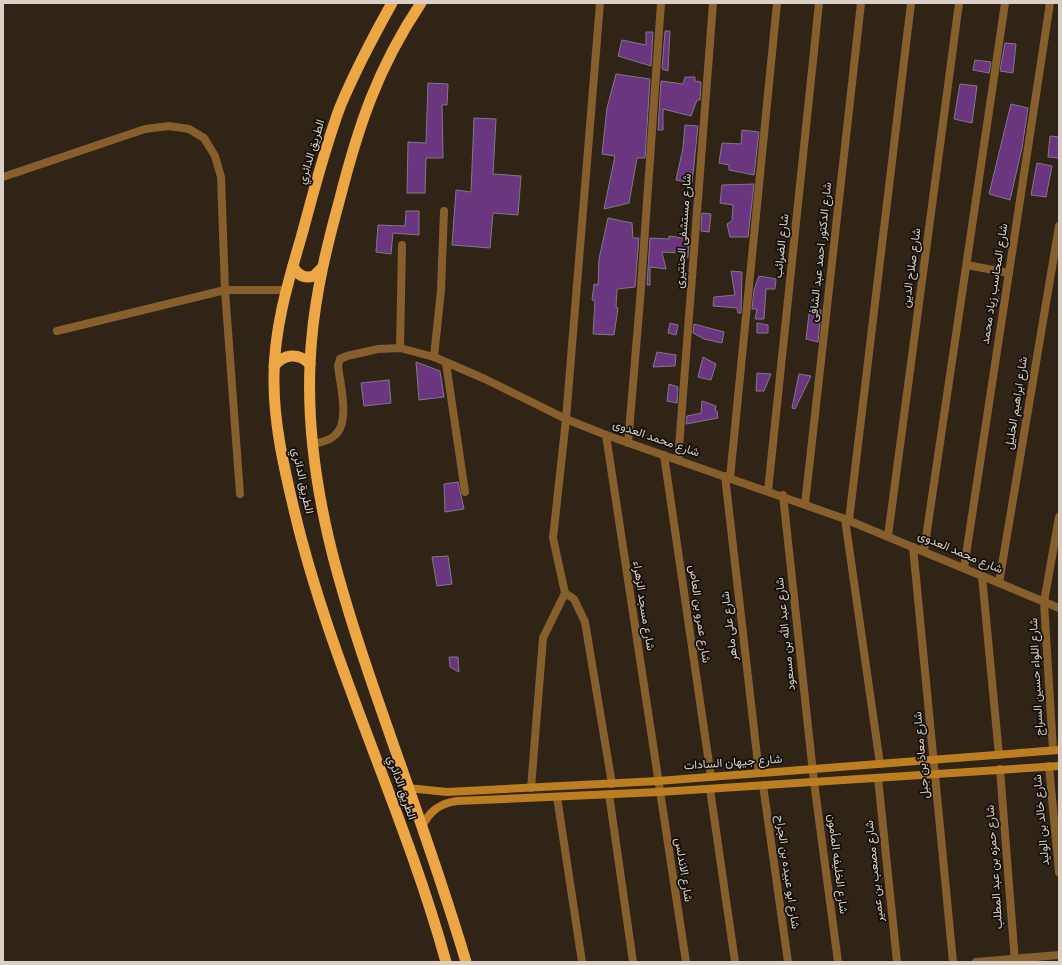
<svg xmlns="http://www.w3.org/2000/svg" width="1062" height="965" font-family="Overpass,Vazirmatn,sans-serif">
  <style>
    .building { fill: #69367f; stroke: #837788 }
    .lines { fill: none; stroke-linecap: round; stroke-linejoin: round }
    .minor { stroke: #865f2c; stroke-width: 8 }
    .secondary { stroke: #bc7e20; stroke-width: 8 }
    .trunk { stroke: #eda644; stroke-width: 11 }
    .labels { text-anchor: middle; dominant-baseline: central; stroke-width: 3.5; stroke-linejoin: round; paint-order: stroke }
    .street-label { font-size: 12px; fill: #d9d1c8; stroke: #130e08 }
  </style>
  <rect width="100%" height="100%" fill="#2f2416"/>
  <!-- building -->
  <g class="building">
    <polygon points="665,31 670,31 668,71 662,69"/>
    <polygon points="646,32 653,32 651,66 618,56 622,40 646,45"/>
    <polygon points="1005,43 1016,44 1013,73 1000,71"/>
    <polygon points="975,60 991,62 989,73 973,70"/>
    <polygon points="616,74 650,79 645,158 637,158 629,203 604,209 615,156 602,154 607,108"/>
    <polygon points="685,77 695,77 695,81 701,82 700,100 697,100 691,116 663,109 663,130 658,130 661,81 683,84"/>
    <polygon points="428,83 448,84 447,105 442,105 443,158 426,158 425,193 407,193 408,142 426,143"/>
    <polygon points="960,84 977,86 972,123 954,119"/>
    <polygon points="1011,104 1028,108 1022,148 1010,200 989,194"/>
    <polygon points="474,118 496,119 493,174 521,176 518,215 493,213 490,248 452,245 456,190 471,192"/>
    <polygon points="685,125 698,126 692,183 676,180 683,148"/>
    <polygon points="742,130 759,132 754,175 729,170 729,165 719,163 722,143 741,144"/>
    <polygon points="1050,136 1059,137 1059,158 1048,157"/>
    <polygon points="1037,163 1052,166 1046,197 1031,195"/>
    <polygon points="754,184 748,237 730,237 727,224 732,221 733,205 720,203 722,185"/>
    <polygon points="406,211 419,211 419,235 393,233 391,254 376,252 378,225 405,226"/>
    <polygon points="702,213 711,214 709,232 701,231"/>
    <polygon points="608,218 632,223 633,238 639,238 635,287 617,289 616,307 618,308 614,335 593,334 595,301 592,300 594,284 598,285 599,259"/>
    <polygon points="669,236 689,239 688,257 681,257 681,253 662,252 666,269 650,267 650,285 647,285 650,238 669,239"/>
    <polygon points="731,271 742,272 741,313 738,313 737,308 713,306 714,297 735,295"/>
    <polygon points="759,276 776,279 775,289 766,289 764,319 755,319 757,309 752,309 754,290"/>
    <polygon points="810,306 821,310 818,342 806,339"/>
    <polygon points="670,323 678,325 676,335 668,333"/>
    <polygon points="757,323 768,325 768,333 757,333"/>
    <polygon points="694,324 724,332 722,343 704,339 693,333"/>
    <polygon points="657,352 676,355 675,366 653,367"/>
    <polygon points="703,357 716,364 711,380 698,377"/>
    <polygon points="416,362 440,371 444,397 419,400"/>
    <polygon points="757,373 771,374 764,391 756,391"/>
    <polygon points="799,374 811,376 795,409 792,408"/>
    <polygon points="389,380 391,403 364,406 361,383"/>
    <polygon points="669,384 678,387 677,403 667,401"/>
    <polygon points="702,401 716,406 715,411 717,411 718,418 686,424 687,416 701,413"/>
    <polygon points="458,482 464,509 445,512 444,484"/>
    <polygon points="448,556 452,584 437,586 432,557"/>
    <polygon points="449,657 458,657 459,672 450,667"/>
  </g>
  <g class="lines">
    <!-- minor -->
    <g class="minor">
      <polyline points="3,177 145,129 169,126 189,129 204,138 215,156 221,177 225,290 240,494"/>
      <polyline points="967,265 1009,273"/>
      <polyline points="57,331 225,290 287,290"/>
      <polyline points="400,348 402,245"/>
      <polyline points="434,357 441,290 444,211"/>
      <polyline points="446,363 465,492"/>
      <polyline points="606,435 686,962"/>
      <polyline points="628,443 640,301 661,3"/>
      <path d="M 314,444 C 320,442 329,441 334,436 C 351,424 340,384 338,366 L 340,359 L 347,356 L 378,349 L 400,348 L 434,357 L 485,379 L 566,419 L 606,435 L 845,519 L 1059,608"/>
      <polyline points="664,455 711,777"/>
      <polyline points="678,460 713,3"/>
      <polyline points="725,476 759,773"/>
      <polyline points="730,478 777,3"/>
      <polyline points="768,491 819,3"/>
      <polyline points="783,495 814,782 838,962"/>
      <polyline points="805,504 861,3"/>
      <polyline points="845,519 880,764"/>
      <polyline points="849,520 911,3"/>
      <polyline points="888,536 959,3"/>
      <polyline points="913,547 953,962"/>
      <polyline points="924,551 1005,3"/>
      <polyline points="964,568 1050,3"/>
      <polyline points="982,576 999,755"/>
      <polyline points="999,583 1059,226"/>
      <polyline points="565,593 574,599 585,622 612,784"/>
      <polyline points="1053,750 1044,602 1059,517"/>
      <polyline points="1049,766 1059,872"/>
      <polyline points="1000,769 1015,962"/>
      <polyline points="878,778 897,962"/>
      <polyline points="763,785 788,962"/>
      <polyline points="531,788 543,638 565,593 553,538 566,419 600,3"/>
      <polyline points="710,789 735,962"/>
      <polyline points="609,794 633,962"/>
      <polyline points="557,797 582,962"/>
      <polyline points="976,962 1059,955"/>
    </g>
    <!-- secondary -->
    <g class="secondary">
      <polyline points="408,788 447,792 658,781 1059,750"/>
      <path d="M 422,827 C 429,811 440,803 457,801 L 659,792 L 1059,766"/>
    </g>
    <!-- trunk -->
    <g class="trunk">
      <path d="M 392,3 C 373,37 355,71 340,107 C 324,150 313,194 301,238 C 287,285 273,333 274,382 C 274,422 283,463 292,501 C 328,660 403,806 446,962"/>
      <path d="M 421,3 C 377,69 358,127 339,202 C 324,256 312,309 310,365 C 305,484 342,598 381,709 C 410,793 441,877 466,962"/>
      <path d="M 293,266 C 297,275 304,279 314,276 L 321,269"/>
      <path d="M 274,366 C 284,354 298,352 310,364"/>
    </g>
  </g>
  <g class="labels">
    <!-- street labels -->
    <g class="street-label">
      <text transform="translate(312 152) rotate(-73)">الطريق الدائري</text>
      <text transform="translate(684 231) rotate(-86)">شارع مستشفى الحنتيرى</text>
      <text transform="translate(782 246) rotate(-84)">شارع الضرائب</text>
      <text transform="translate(821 252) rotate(-84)">شارع الدكتور احمد عبد الشافى</text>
      <text transform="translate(912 268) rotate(-82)">شارع صلاح الدين</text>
      <text transform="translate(995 284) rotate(-81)">شارع المحاسب زياد محمد</text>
      <text transform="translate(1017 403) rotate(-81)">شارع ابراهيم الخليل</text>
      <text transform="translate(656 439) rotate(19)">شارع محمد العدوى</text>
      <text transform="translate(302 481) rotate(78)">الطريق الدائري</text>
      <text transform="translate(960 553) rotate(23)">شارع محمد العدوى</text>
      <text transform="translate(643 606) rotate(81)">شارع مسجد الزهراء</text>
      <text transform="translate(699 614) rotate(82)">شارع عمرو بن العاص</text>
      <text transform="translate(730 626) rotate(-97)">شارع على ماهر</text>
      <text transform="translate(786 634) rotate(-96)">شارع عبد الله بن مسعود</text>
      <text transform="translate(1037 677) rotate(-93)">شارع اللواء حسين السراج</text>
      <text transform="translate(922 755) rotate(-95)">شارع معاذ بن جبل</text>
      <text transform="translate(733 763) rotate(-4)">شارع جيهان السادات</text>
      <text transform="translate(401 788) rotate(71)">الطريق الدائري</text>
      <text transform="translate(1042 820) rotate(-95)">شارع خالد بن الوليد</text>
      <text transform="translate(837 864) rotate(83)">شارع الخليفه المأمون</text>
      <text transform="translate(995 867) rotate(-94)">شارع حمزه بن عبد المطلب</text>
      <text transform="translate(683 870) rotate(81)">شارع الاندلس</text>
      <text transform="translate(875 871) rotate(-96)">شارع مصعب بن عمير</text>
      <text transform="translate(787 872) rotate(82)">شارع ابو عبيده بن الجراح</text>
    </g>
  </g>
  <!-- border -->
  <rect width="1062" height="965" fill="none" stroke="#d9d1c8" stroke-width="8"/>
</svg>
